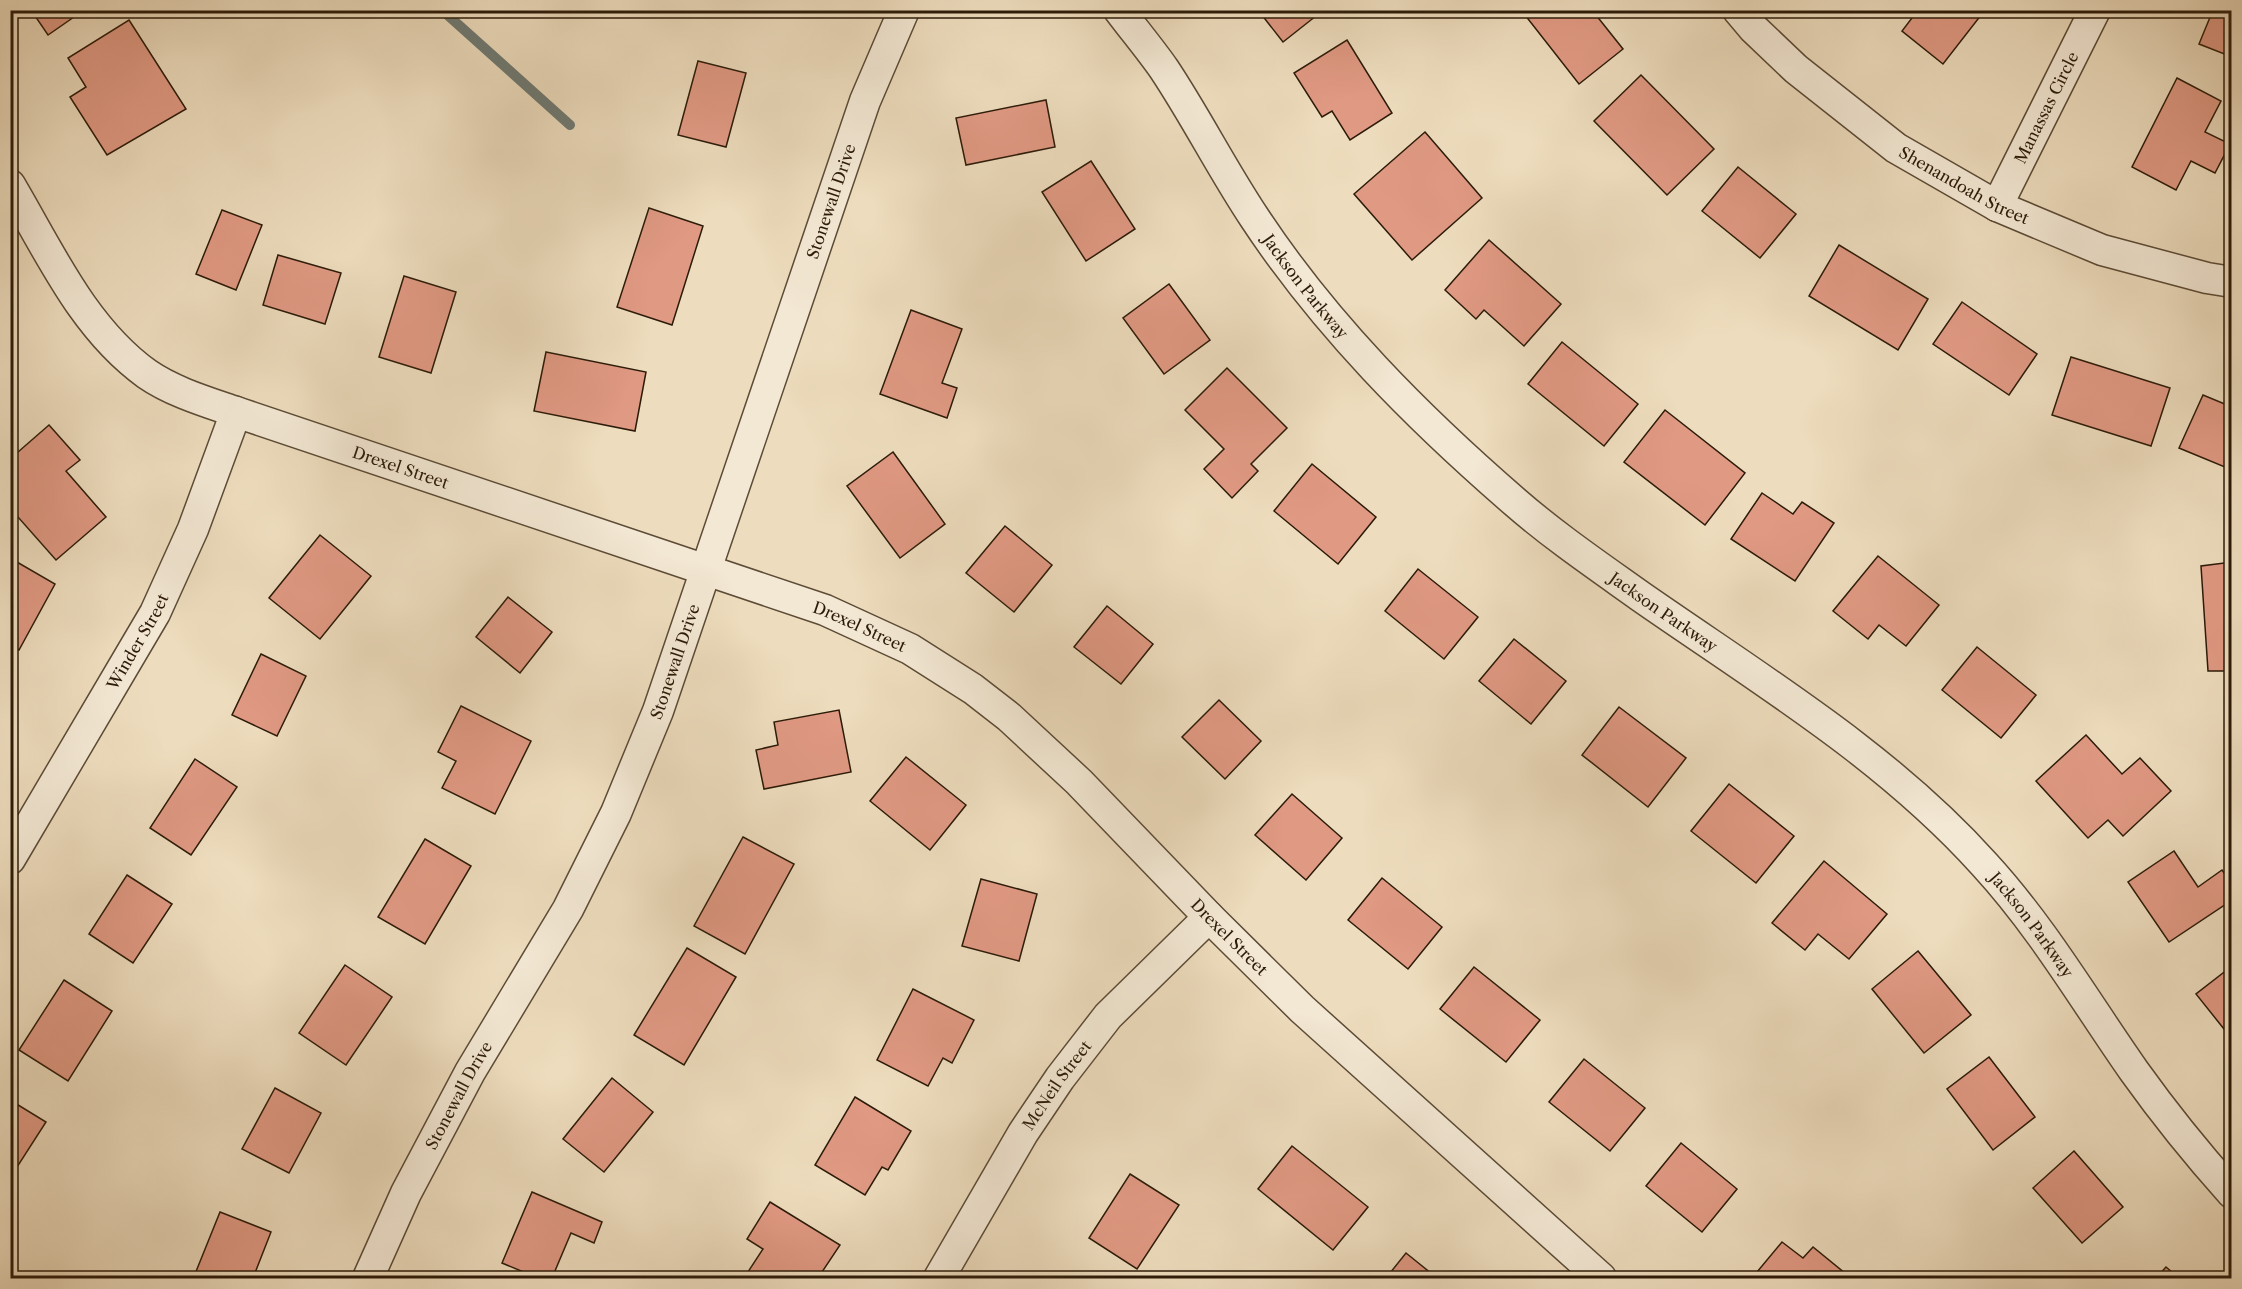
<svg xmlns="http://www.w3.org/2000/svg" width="2242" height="1289" font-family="'Libre Caslon Text',serif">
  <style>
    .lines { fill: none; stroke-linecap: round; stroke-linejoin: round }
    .stream { stroke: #6f7a73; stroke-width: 10 }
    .building { fill: #e09983; stroke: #2c1b09; stroke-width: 1.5 }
    .minor-casing { stroke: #5c4b36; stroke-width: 33 }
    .minor { stroke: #f3e8d4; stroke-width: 30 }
    .labels { text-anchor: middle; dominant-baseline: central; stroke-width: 4.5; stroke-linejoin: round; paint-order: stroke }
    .street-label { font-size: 16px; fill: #2c1b09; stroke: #f3e8d4 }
  </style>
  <rect width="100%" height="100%" fill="#eddcbd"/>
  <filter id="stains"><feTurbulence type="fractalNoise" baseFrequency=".00333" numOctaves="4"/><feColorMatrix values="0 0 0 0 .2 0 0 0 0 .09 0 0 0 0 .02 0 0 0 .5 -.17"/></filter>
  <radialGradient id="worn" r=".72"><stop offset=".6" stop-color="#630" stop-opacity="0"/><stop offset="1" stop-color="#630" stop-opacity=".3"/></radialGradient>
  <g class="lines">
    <!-- stream -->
    <polyline class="stream" points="442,10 570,125"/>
  </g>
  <!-- building -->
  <g class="building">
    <polygon points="31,10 84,10 48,35"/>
    <polygon points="1258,10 1319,10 1321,12 1283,42"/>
    <polygon points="1521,10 1592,10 1623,49 1579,84"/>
    <polygon points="1918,10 1985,10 1943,64 1902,31"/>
    <polygon points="2213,10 2232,10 2232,57 2199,44"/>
    <polygon points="129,20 186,109 107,155 70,97 86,87 68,58"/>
    <polygon points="1347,40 1392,113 1350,140 1332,111 1322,117 1294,73"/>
    <polygon points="698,61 746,73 726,147 678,135"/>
    <polygon points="1641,75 1714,149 1667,195 1594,121"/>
    <polygon points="2177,78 2221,101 2205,132 2230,144 2215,173 2191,161 2176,190 2132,167"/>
    <polygon points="1046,100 1055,147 966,165 956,118"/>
    <polygon points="1425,132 1482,198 1412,260 1354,194"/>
    <polygon points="1091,161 1135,229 1086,261 1042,192"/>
    <polygon points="1738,167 1796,214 1760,258 1702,211"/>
    <polygon points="649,208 703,226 672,325 617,307"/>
    <polygon points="222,210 262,225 236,290 196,274"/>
    <polygon points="1489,240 1561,304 1524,346 1484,310 1476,319 1445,290"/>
    <polygon points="1839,245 1928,299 1898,350 1809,296"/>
    <polygon points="278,255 341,273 325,324 263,305"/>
    <polygon points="404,276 456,292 431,373 379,357"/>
    <polygon points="1169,284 1210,340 1164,374 1123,318"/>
    <polygon points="1962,302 2037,354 2009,395 1933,344"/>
    <polygon points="911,310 962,329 942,383 957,388 947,418 880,394"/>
    <polygon points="1562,342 1638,404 1604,446 1528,384"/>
    <polygon points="546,352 646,372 635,431 534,411"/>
    <polygon points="2071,357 2170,388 2151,446 2052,415"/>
    <polygon points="1227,368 1287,428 1251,464 1258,471 1232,498 1204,469 1224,449 1185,410"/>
    <polygon points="2203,395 2232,407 2232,470 2179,448"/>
    <polygon points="1665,410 1745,473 1705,525 1624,462"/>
    <polygon points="49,425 80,460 66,471 106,517 56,560 10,508 10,459"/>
    <polygon points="893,452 945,524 900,558 847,486"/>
    <polygon points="1312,464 1376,517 1338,564 1274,511"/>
    <polygon points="1762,493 1793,514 1802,502 1834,523 1795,581 1731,539"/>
    <polygon points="1005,526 1052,565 1014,612 966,573"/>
    <polygon points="320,535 371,576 320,639 269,598"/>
    <polygon points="1878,556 1939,605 1906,646 1879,625 1868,639 1833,611"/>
    <polygon points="10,558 55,584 19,650 10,645"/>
    <polygon points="2232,562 2232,671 2208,671 2201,566"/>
    <polygon points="1418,569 1478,617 1444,659 1385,611"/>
    <polygon points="508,597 552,632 520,673 476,637"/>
    <polygon points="1107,606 1153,644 1121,684 1074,647"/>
    <polygon points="1514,639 1566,681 1531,724 1479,681"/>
    <polygon points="1977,647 2036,695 2001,738 1942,690"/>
    <polygon points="261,654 306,676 277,736 232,715"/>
    <polygon points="1219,700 1261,741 1225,779 1182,737"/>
    <polygon points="461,706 531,741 495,814 442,788 456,761 438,752"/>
    <polygon points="1619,707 1686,758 1648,807 1582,755"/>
    <polygon points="839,710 851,772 764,789 756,750 778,745 774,722"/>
    <polygon points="2086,735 2122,774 2140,758 2171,791 2123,836 2108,820 2088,838 2036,781"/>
    <polygon points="906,757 966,805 930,850 870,801"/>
    <polygon points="195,759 237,787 191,855 150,828"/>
    <polygon points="1729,784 1794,836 1756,883 1691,831"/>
    <polygon points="1292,794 1342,838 1306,880 1255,835"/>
    <polygon points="743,837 794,864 745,954 694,926"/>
    <polygon points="425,839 471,866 425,944 378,917"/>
    <polygon points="2174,851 2198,887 2222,870 2232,884 2232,900 2169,942 2128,882"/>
    <polygon points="1824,861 1887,914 1849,959 1818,934 1805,950 1772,923"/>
    <polygon points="127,875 172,904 133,963 89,934"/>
    <polygon points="1382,878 1442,927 1408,969 1348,920"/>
    <polygon points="981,879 1037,894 1019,961 962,946"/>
    <polygon points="687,948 736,977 684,1065 634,1035"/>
    <polygon points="1918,951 1971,1015 1924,1053 1872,989"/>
    <polygon points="345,965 392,997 346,1065 299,1033"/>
    <polygon points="2232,966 2232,1039 2196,994"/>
    <polygon points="1474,967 1540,1020 1506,1062 1440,1009"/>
    <polygon points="64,980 112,1011 68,1081 19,1050"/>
    <polygon points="913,989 974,1020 952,1063 943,1058 928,1086 877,1060"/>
    <polygon points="1989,1057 2035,1117 1993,1150 1947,1089"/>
    <polygon points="1584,1059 1645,1108 1610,1151 1549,1102"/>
    <polygon points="612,1078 653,1112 604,1172 563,1139"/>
    <polygon points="275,1088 321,1113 289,1173 242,1149"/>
    <polygon points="855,1097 911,1131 888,1170 882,1167 865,1195 815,1165"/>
    <polygon points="10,1100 46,1122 10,1178"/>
    <polygon points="1681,1143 1737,1189 1702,1232 1646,1186"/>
    <polygon points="1292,1146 1368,1207 1333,1250 1258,1189"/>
    <polygon points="2074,1151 2123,1207 2082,1243 2033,1188"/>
    <polygon points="1130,1174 1179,1205 1137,1269 1089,1238"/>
    <polygon points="532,1192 602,1222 594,1243 571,1233 552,1278 538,1278 502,1263"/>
    <polygon points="770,1202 840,1245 818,1278 744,1278 763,1249 747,1239"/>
    <polygon points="220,1212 271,1232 253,1278 207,1278 195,1274"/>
    <polygon points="1782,1242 1803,1258 1813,1247 1851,1278 1752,1278"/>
    <polygon points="1406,1253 1437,1278 1386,1278"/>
    <polygon points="2166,1267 2179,1278 2156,1278"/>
  </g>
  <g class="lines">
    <defs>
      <g id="minor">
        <path id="s1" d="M 1119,10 C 1134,30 1150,49 1164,69 C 1196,117 1222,169 1254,217 C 1325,325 1418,418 1515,502 C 1554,536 1598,566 1640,596 C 1759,679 1886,755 1984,864 C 2042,927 2085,1001 2134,1071 C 2164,1113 2197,1154 2232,1193"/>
        <path id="s2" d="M 1738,10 L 1754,29 L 1796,69 L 1896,148 L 1997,206 L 2102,250 L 2207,278 L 2232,282"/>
        <path id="s3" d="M 10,185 C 49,251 83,328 147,374 C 173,392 207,402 236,412 L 825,610 L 910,649 L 973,689 L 1009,717 L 1079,782 L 1209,917 L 1302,1009 L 1601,1278"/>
        <path id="s4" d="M 1997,206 L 2095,10"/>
        <path id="s5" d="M 10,859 L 155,613 L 193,529 L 236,412"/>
        <path id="s6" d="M 368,1278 L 406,1193 L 470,1072 L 568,909 L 616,813 L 658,711 L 865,101 L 904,10"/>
        <path id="s7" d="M 939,1278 L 1023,1133 L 1060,1078 L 1108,1016 L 1209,917"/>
      </g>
    </defs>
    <!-- minor casing -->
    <use href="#minor" class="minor-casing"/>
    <!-- minor -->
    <use href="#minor" class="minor"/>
  </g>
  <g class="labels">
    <!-- street labels -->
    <g class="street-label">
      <text stroke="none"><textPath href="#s4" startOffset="110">Manassas Circle</textPath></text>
      <text stroke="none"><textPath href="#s2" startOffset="288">Shenandoah Street</textPath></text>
      <text stroke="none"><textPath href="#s6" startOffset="1176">Stonewall Drive</textPath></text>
      <text stroke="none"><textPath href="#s1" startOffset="334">Jackson Parkway</textPath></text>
      <text stroke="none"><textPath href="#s3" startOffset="506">Drexel Street</textPath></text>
      <text stroke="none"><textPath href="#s1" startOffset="820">Jackson Parkway</textPath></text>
      <text stroke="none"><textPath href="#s3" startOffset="992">Drexel Street</textPath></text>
      <text stroke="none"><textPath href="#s5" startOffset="252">Winder Street</textPath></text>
      <text stroke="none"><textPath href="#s6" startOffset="690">Stonewall Drive</textPath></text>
      <text stroke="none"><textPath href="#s1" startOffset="1306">Jackson Parkway</textPath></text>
      <text stroke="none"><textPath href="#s3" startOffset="1479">Drexel Street</textPath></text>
      <text stroke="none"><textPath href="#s7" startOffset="226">McNeil Street</textPath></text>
      <text stroke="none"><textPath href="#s6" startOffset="204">Stonewall Drive</textPath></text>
    </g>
  </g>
  <!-- margin -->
  <rect width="2242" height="1289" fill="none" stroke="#eddcbd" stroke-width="36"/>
  <rect x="12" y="12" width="2218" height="1265" fill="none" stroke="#2c1b09" stroke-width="3"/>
  <rect x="18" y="18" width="2206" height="1253" fill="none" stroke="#2c1b09" stroke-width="1.5"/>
  <rect width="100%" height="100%" filter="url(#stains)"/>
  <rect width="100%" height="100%" fill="url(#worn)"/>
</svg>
